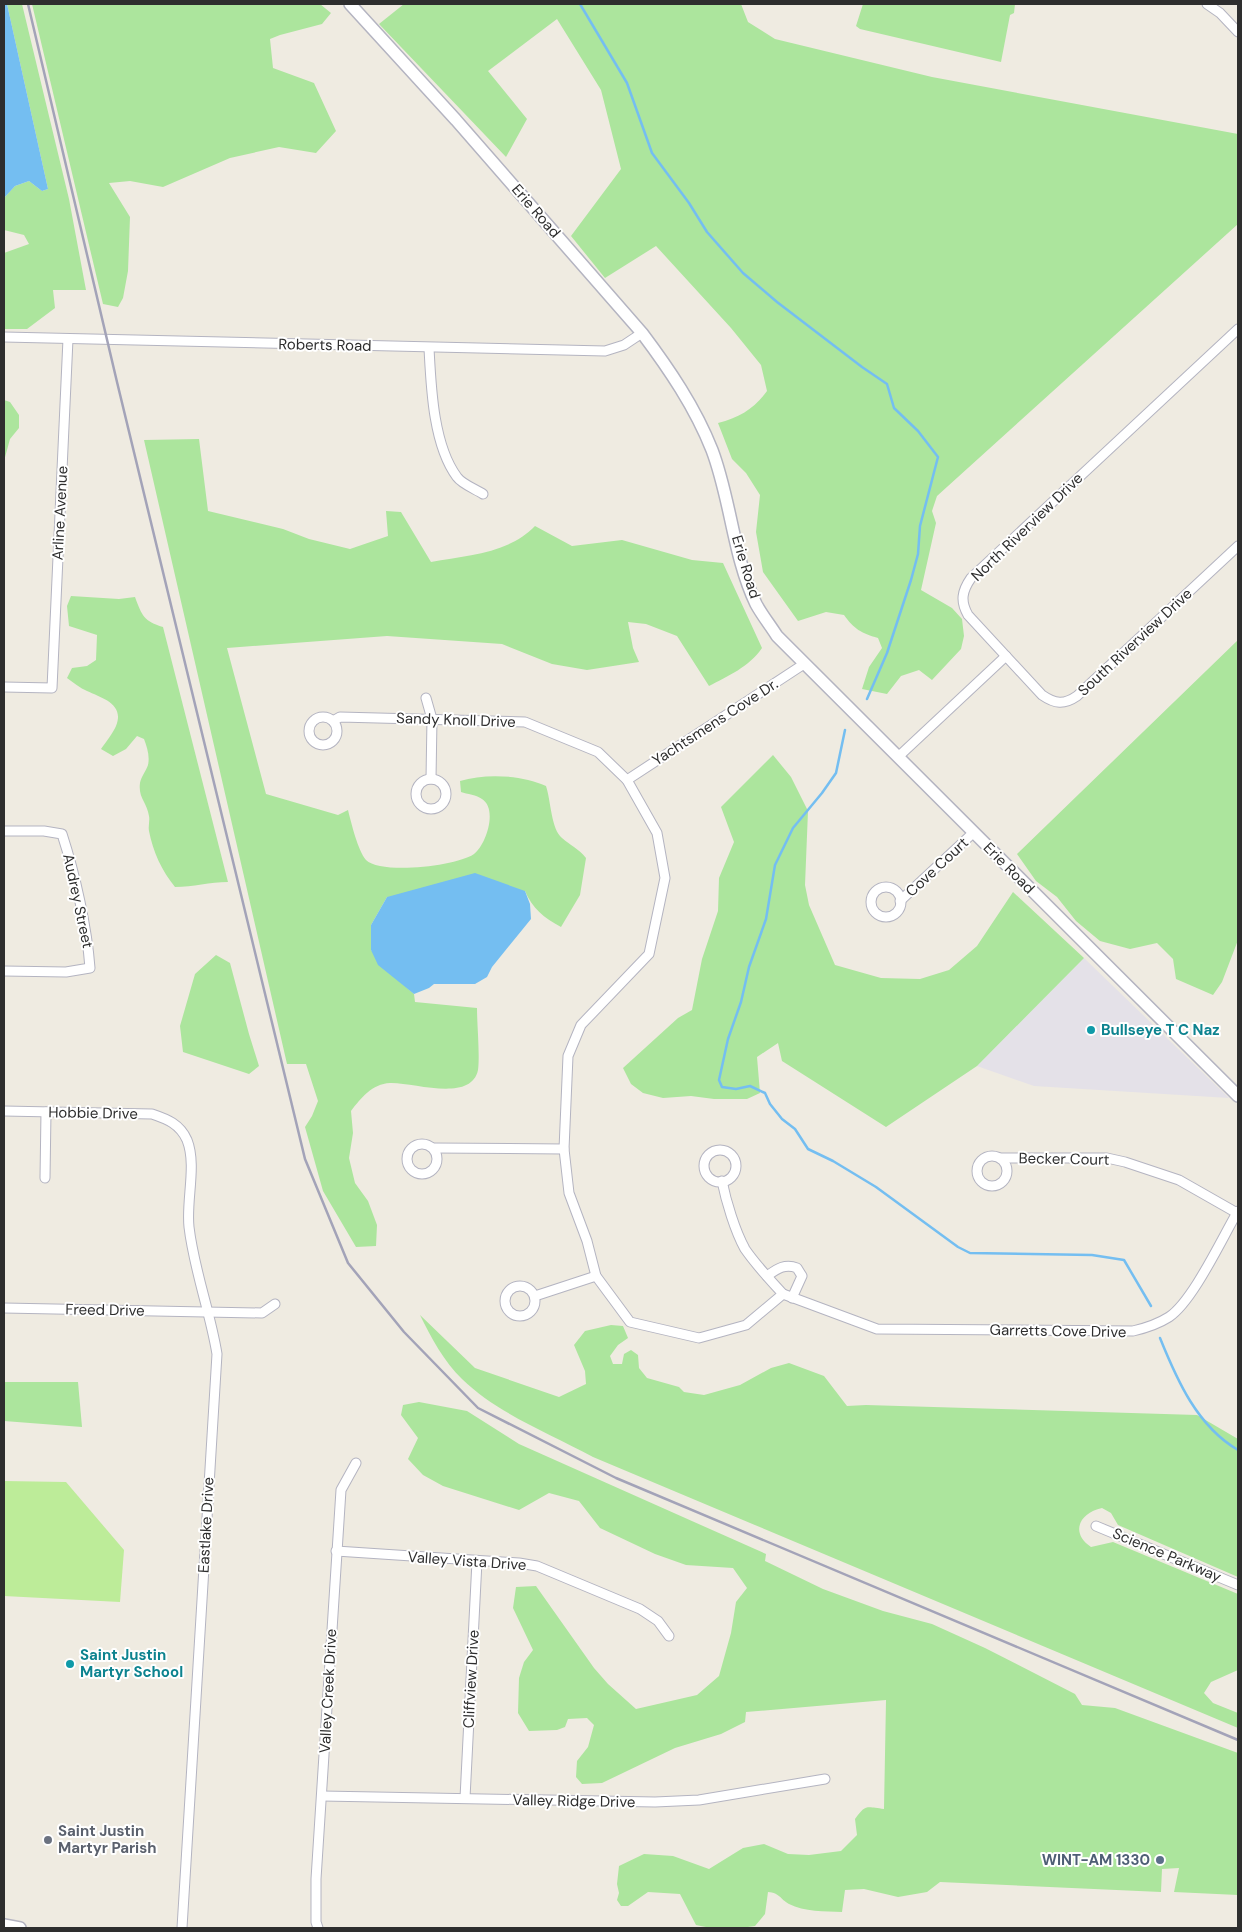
<svg xmlns="http://www.w3.org/2000/svg" width="1242" height="1932" font-family="'DM Sans',sans-serif">
  <style>
    .industrial { fill: #e4e1e8 }
    .green { fill: #ace59d }
    .pitch { fill: #bdec99 }
    .water { fill: #74bef1 }
    .lines { fill: none; stroke-linecap: round; stroke-linejoin: round }
    .stream { stroke: #74bef1; stroke-width: 2.5 }
    .minor-casing { stroke: #b4b4c1; stroke-width: 11 }
    .tertiary-casing { stroke: #b4b4c1; stroke-width: 14 }
    .minor { stroke: #fff; stroke-width: 9 }
    .tertiary { stroke: #fff; stroke-width: 11 }
    .rail { stroke: #a3a3b8; stroke-width: 2.5 }
    .culture-dot { fill: #0f9aa8; stroke: #fff; stroke-width: 2 }
    .worship-dot { fill: #6b7280; stroke: #fff; stroke-width: 2 }
    .service-dot { fill: #5c6f8a; stroke: #fff; stroke-width: 2 }
    .labels { text-anchor: middle; dominant-baseline: central; stroke-width: 4; stroke-linejoin: round; paint-order: stroke }
    .street-label { font-size: 15px; fill: #2e2e2e; stroke: #fff }
    .culture-label { font-size: 15px; font-weight: bold; fill: #0d838f; stroke: #fff; text-anchor: start }
    .worship-label { font-size: 15px; font-weight: bold; fill: #5b616d; stroke: #fff; text-anchor: start }
    .service-label { font-size: 15px; font-weight: bold; fill: #4e5e75; stroke: #fff; text-anchor: end }
  </style>
  <rect width="100%" height="100%" fill="#efebe1"/>
  <!-- industrial -->
  <polygon class="industrial" points="1084,958 1229,1098 1034,1086 977,1066"/>
  <!-- green -->
  <g class="green">
    <polygon points="7,4 22,4 69,199 86,290 53,290 55,308 27,329 4,329 4,253 29,244 24,235 4,230 4,198 15,186 29,181 42,191 48,189"/>
    <polygon points="32,4 320,4 331,13 322,24 280,35 270,39 273,68 314,83 336,131 316,153 279,147 230,158 163,187 130,181 109,183 130,217 128,271 123,298 118,307 103,304"/>
    <path d="M 404,4 L 741,4 L 748,22 L 775,39 L 932,77 L 1238,134 L 1238,224 L 937,496 L 932,511 L 936,523 L 921,590 L 952,608 L 962,619 L 964,636 L 961,649 L 932,680 L 919,670 L 901,676 L 887,694 L 862,689 L 869,667 L 882,648 L 878,638 C 861,633 854,629 844,615 L 826,612 L 798,621 L 763,572 L 756,532 L 760,495 L 746,473 L 732,459 L 718,423 C 740,417 754,409 767,391 L 761,365 L 731,328 L 656,246 L 605,278 L 571,236 L 621,169 L 601,90 L 557,19 L 488,71 L 527,119 L 506,157 L 379,24 Z"/>
    <polygon points="863,4 1015,4 1014,13 1010,15 1001,62 860,29 856,26"/>
    <polygon points="4,400 10,402 19,415 19,428 10,439 4,461"/>
    <path d="M 199,439 L 208,511 L 283,529 L 309,539 L 350,549 L 388,536 L 386,511 L 401,512 L 431,562 C 467,555 508,554 535,526 L 572,546 L 622,540 L 692,560 L 723,563 L 762,648 C 749,667 728,676 709,686 L 677,636 L 646,624 L 628,622 L 633,648 L 639,662 L 587,670 L 552,664 L 502,644 L 387,636 L 227,648 L 266,794 L 338,815 L 348,810 C 351,822 358,851 366,860 C 381,875 457,866 474,854 C 486,845 498,809 482,799 C 477,795 467,794 461,792 L 460,781 C 486,773 522,775 546,786 C 551,801 551,829 562,838 C 571,846 578,848 586,858 L 580,895 L 561,927 C 544,918 532,908 525,891 L 387,897 L 371,925 L 371,950 L 399,981 L 414,994 L 415,1002 L 477,1008 C 477,1025 480,1055 478,1070 C 471,1103 413,1082 390,1083 C 372,1084 361,1098 351,1111 L 353,1133 L 349,1158 L 355,1183 L 368,1201 L 377,1225 L 376,1246 L 356,1247 L 323,1191 L 305,1127 L 312,1116 L 318,1101 L 306,1064 L 287,1064 L 144,440 Z"/>
    <path d="M 71,596 L 119,599 L 135,597 C 142,616 144,621 163,627 L 228,882 C 210,882 193,887 175,887 C 162,871 153,852 149,831 C 148,826 150,821 149,816 C 147,802 138,798 140,783 C 141,777 146,771 148,765 C 150,756 147,747 144,739 L 137,736 L 126,749 L 113,756 L 101,749 C 106,742 113,733 116,726 C 125,704 102,698 87,691 C 80,688 74,683 67,678 L 72,668 L 87,666 L 96,660 L 97,635 L 69,626 L 67,606 Z"/>
    <polygon points="1238,640 1238,940 1222,982 1213,995 1176,979 1173,959 1157,943 1130,949 1100,941 1076,921 1057,897 1036,881 1017,854"/>
    <polygon points="773,755 791,777 808,811 805,885 809,905 835,965 881,978 920,979 949,970 977,946 1013,892 1084,958 977,1066 886,1127 782,1061 778,1043 757,1057 760,1093 747,1099 714,1099 691,1096 663,1098 643,1093 631,1084 623,1068 678,1018 692,1010 702,959 718,911 719,878 734,842 721,807"/>
    <polygon points="216,955 230,963 249,1034 259,1066 249,1074 183,1052 180,1026 195,974"/>
    <path d="M 420,1315 L 475,1368 L 559,1397 L 586,1384 L 585,1371 L 574,1345 L 585,1331 L 611,1325 L 623,1326 L 628,1338 L 618,1345 L 610,1356 L 613,1364 L 622,1364 L 624,1354 L 631,1350 L 638,1355 L 639,1368 L 647,1378 L 679,1387 L 684,1392 L 704,1395 L 740,1385 L 771,1368 L 789,1363 L 824,1376 L 847,1406 L 866,1405 L 1197,1415 L 1238,1439 L 1238,1577 L 1118,1525 L 1111,1513 L 1102,1508 C 1079,1513 1070,1533 1091,1547 L 1113,1542 L 1238,1594 L 1238,1670 L 1211,1682 L 1204,1693 L 1213,1703 L 1238,1713 L 1238,1728 L 593,1457 C 549,1433 498,1414 462,1379 C 445,1363 430,1336 420,1315 Z"/>
    <polygon points="4,1382 78,1382 82,1427 4,1421"/>
    <path d="M 419,1402 L 467,1411 L 519,1444 L 766,1554 L 765,1561 L 823,1589 L 883,1611 L 932,1624 L 985,1648 L 1075,1694 L 1082,1705 L 1115,1708 L 1238,1753 L 1238,1895 L 1174,1892 L 1179,1868 L 1162,1869 L 1161,1892 L 940,1882 L 927,1892 L 898,1897 L 864,1889 L 845,1890 L 842,1912 C 825,1911 804,1912 789,1904 C 780,1899 780,1893 768,1892 L 765,1914 L 755,1926 C 736,1929 715,1930 696,1925 L 680,1894 L 648,1892 L 628,1906 L 621,1906 L 617,1900 L 619,1893 L 617,1884 L 619,1866 L 644,1854 L 673,1856 L 709,1869 L 743,1848 L 764,1844 L 788,1854 L 809,1855 L 841,1851 L 857,1835 L 855,1819 C 866,1804 866,1807 884,1809 L 886,1700 L 746,1712 L 745,1722 L 721,1734 L 675,1748 L 602,1783 L 582,1784 L 576,1777 L 577,1761 L 588,1747 L 594,1725 L 587,1718 L 568,1719 L 565,1727 L 557,1730 L 529,1731 L 518,1713 L 519,1678 L 524,1662 L 533,1650 L 513,1608 L 516,1587 L 536,1586 L 594,1668 L 608,1684 L 636,1709 L 697,1695 L 719,1676 L 731,1633 L 736,1602 L 747,1588 L 733,1568 L 686,1565 L 655,1554 L 600,1528 L 579,1501 L 549,1493 L 519,1510 L 443,1486 L 423,1475 L 408,1459 L 418,1438 L 401,1415 L 403,1405 Z"/>
  </g>
  <!-- pitch -->
  <polygon class="pitch" points="4,1481 66,1482 124,1550 120,1602 4,1596"/>
  <!-- water -->
  <g class="water">
    <polygon points="4,4 7,4 48,189 42,191 29,181 15,186 4,198"/>
    <polygon points="475,873 525,891 530,904 531,919 492,967 487,977 475,984 434,984 429,988 414,994 378,965 371,950 371,925 387,897"/>
  </g>
  <g class="lines">
    <!-- stream -->
    <g class="stream">
      <polyline points="580,4 627,83 652,153 689,203 707,232 743,273 777,302 862,367 887,384 894,408 918,431 938,457 920,526 918,554 911,580 887,653 867,699"/>
      <polyline points="845,730 836,773 822,793 793,828 775,865 766,919 749,967 741,1002 728,1039 719,1080 722,1087 736,1089 750,1086 765,1093 770,1104 782,1119 795,1129 808,1149 833,1161 876,1187 958,1247 970,1253 1092,1255 1124,1260 1151,1306"/>
      <path d="M 1160,1338 C 1177,1380 1197,1426 1238,1450"/>
    </g>
    <defs>
      <g id="minor">
        <polyline points="1207,4 1220,13 1238,32"/>
        <path d="M 1238,329 L 971,578 C 962,591 960,601 968,615 L 1042,695 C 1055,704 1064,705 1077,696 L 1238,546"/>
        <polyline points="4,337 605,351 624,345 642,333"/>
        <path d="M 429,348 C 431,386 433,445 457,477 C 462,484 475,489 483,494"/>
        <polyline points="4,687 52,688 68,339"/>
        <polyline points="426,698 432,719 431,779"/>
        <circle cx="323" cy="731" r="14"/>
        <path d="M 333,721 L 340,717 L 525,722 L 598,752 L 627,780 L 657,833 L 665,878 L 649,954 L 581,1025 L 568,1056 L 564,1149 L 569,1193 L 587,1241 L 596,1276 L 630,1322 L 699,1338 L 746,1325 L 783,1294 L 877,1329 L 1133,1331 C 1146,1328 1158,1324 1169,1317 C 1193,1301 1222,1238 1238,1211"/>
        <polyline points="898,757 1006,656"/>
        <circle cx="431" cy="794" r="15"/>
        <polyline points="627,780 804,664"/>
        <path d="M 4,831 L 44,831 L 62,834 C 75,874 87,927 90,968 L 66,972 L 4,971"/>
        <circle cx="886" cy="902" r="15"/>
        <polyline points="900,901 973,833"/>
        <path d="M 4,1111 L 152,1114 C 167,1119 180,1124 187,1140 C 197,1165 186,1200 189,1227 C 194,1270 210,1311 217,1354 L 182,1928"/>
        <circle cx="422" cy="1159" r="15"/>
        <polyline points="433,1148 564,1149"/>
        <circle cx="720" cy="1166" r="16"/>
        <circle cx="992" cy="1171" r="15"/>
        <polyline points="1000,1158 1107,1158 1125,1162 1179,1180 1237,1213"/>
        <polyline points="45,1178 46,1112"/>
        <path d="M 722,1181 C 726,1201 735,1231 745,1249 C 756,1265 770,1280 783,1294"/>
        <path d="M 767,1276 C 777,1269 785,1263 797,1268 L 802,1276 L 792,1298"/>
        <circle cx="520" cy="1301" r="15"/>
        <polyline points="535,1296 596,1276"/>
        <polyline points="4,1308 262,1313 275,1304"/>
        <polyline points="1096,1526 1238,1585"/>
        <polyline points="336,1551 519,1563 537,1566 640,1609 658,1621 669,1636"/>
        <polyline points="322,1796 655,1802 699,1800 825,1779"/>
        <polyline points="465,1798 477,1561"/>
        <polyline points="318,1928 316,1922 316,1879 341,1490 356,1463"/>
      </g>
      <g id="tertiary">
        <path d="M 350,4 L 456,120 L 642,333 C 669,369 695,407 712,450 C 731,500 733,556 756,604 C 762,615 770,625 777,636 L 1238,1096"/>
        <polyline points="4,1925 20,1928"/>
      </g>
    </defs>
    <!-- minor casing -->
    <use href="#minor" class="minor-casing"/>
    <!-- tertiary casing -->
    <use href="#tertiary" class="tertiary-casing"/>
    <!-- minor -->
    <use href="#minor" class="minor"/>
    <!-- tertiary -->
    <use href="#tertiary" class="tertiary"/>
    <!-- rail -->
    <polyline class="rail" points="28,4 117,382 305,1159 348,1263 404,1332 478,1408 616,1478 1238,1740"/>
  </g>
  <!-- markers -->
  <g class="culture-dot">
    <circle cx="1091" cy="1030" r="5"/>
    <circle cx="70" cy="1664" r="5"/>
  </g>
  <circle class="worship-dot" cx="48" cy="1840" r="5"/>
  <circle class="service-dot" cx="1160" cy="1860" r="5"/>
  <g class="labels">
    <!-- street labels -->
    <g class="street-label">
      <text transform="translate(536 211) rotate(49)">Erie Road</text>
      <text transform="translate(325 345) rotate(1)">Roberts Road</text>
      <text transform="translate(60 513) rotate(-87)">Arline Avenue</text>
      <text transform="translate(1027 527) rotate(-44)">North Riverview Drive</text>
      <text transform="translate(746 567) rotate(73)">Erie Road</text>
      <text transform="translate(1135 642) rotate(-43)">South Riverview Drive</text>
      <text transform="translate(456 720) rotate(2)">Sandy Knoll Drive</text>
      <text transform="translate(715 722) rotate(-33)">Yachtsmens Cove Dr.</text>
      <text transform="translate(937 867) rotate(-43)">Cove Court</text>
      <text transform="translate(1009 868) rotate(45)">Erie Road</text>
      <text transform="translate(78 901) rotate(78)">Audrey Street</text>
      <text transform="translate(93 1113) rotate(1)">Hobbie Drive</text>
      <text transform="translate(1064 1159) rotate(1)">Becker Court</text>
      <text transform="translate(105 1310) rotate(1)">Freed Drive</text>
      <text transform="translate(1058 1331) rotate(1)">Garretts Cove Drive</text>
      <text transform="translate(206 1525) rotate(-87)">Eastlake Drive</text>
      <text transform="translate(1167 1555) rotate(23)">Science Parkway</text>
      <text transform="translate(467 1561) rotate(4)">Valley Vista Drive</text>
      <text transform="translate(471 1679) rotate(-87)">Cliffview Drive</text>
      <text transform="translate(328 1691) rotate(-87)">Valley Creek Drive</text>
      <text transform="translate(574 1801) rotate(1)">Valley Ridge Drive</text>
    </g>
    <!-- culture labels -->
    <g class="culture-label">
      <text x="1101" y="1030">Bullseye T C Naz</text>
      <text x="80" y="1655">Saint Justin<tspan x="80" dy="17">Martyr School</tspan></text>
    </g>
    <!-- worship labels -->
    <g class="worship-label">
      <text x="58" y="1831">Saint Justin<tspan x="58" dy="17">Martyr Parish</tspan></text>
    </g>
    <!-- service labels -->
    <g class="service-label">
      <text x="1150" y="1860">WINT-AM 1330</text>
    </g>
  </g>
  <!-- border -->
  <rect width="1242" height="1932" fill="none" stroke="#2e2e2e" stroke-width="10"/>
</svg>
